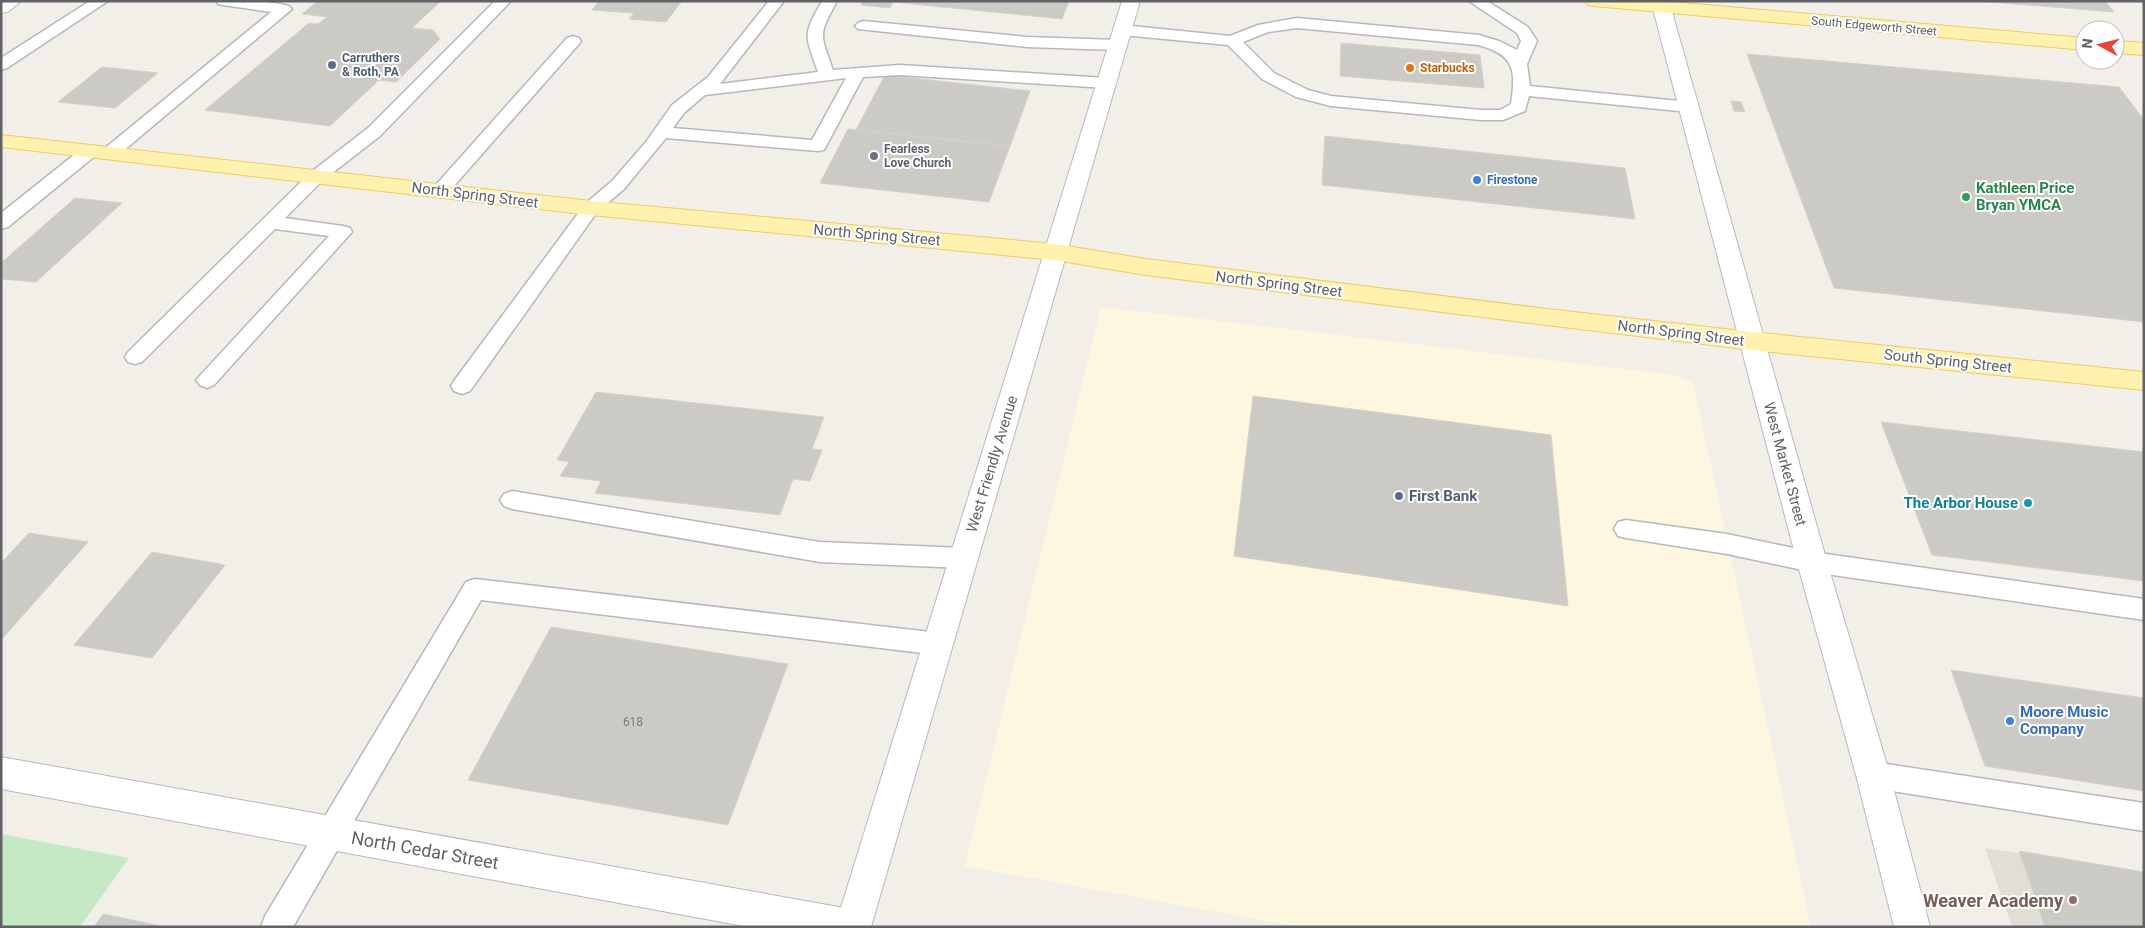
<svg xmlns="http://www.w3.org/2000/svg" width="2145" height="928" font-family="Roboto,sans-serif">
  <style>
    .commercial { fill: #fef7e0 }
    .education { fill: #e1ded6 }
    .green { fill: #c5e8c5 }
    .building { fill: #cccac5; stroke: #d6d1c6 }
    .lines { fill: none; stroke-linecap: round; stroke-linejoin: round }
    .service-casing { stroke: #b5b8bc; stroke-width: 3 }
    .minor-casing { stroke: #b5b8bc; stroke-width: 2 }
    .tertiary-casing { stroke: #b5b8bc; stroke-width: 2 }
    .secondary-casing { stroke: #b6babf; stroke-width: 2 }
    .primary-casing { stroke: #f2c960; stroke-width: 2 }
    .service { fill: #fff; fill-rule: evenodd }
    .minor { fill: #fff; fill-rule: evenodd }
    .tertiary { fill: #fff; fill-rule: evenodd }
    .secondary { fill: #fff; fill-rule: evenodd }
    .primary { fill: #fff2af; fill-rule: evenodd }
    .service-dot { fill: #5c6f8a; stroke: #fff; stroke-width: 2 }
    .food-dot { fill: #e8710a; stroke: #fff; stroke-width: 2 }
    .worship-dot { fill: #6b7280; stroke: #fff; stroke-width: 2 }
    .shop-dot { fill: #3f7fe0; stroke: #fff; stroke-width: 2 }
    .leisure-dot { fill: #2e9e5b; stroke: #fff; stroke-width: 2 }
    .culture-dot { fill: #0f9aa8; stroke: #fff; stroke-width: 2 }
    .education-dot { fill: #8d6e63; stroke: #fff; stroke-width: 2 }
    .labels { text-anchor: middle; dominant-baseline: central; stroke-width: 4; stroke-linejoin: round; paint-order: stroke }
    .far-street-label { font-size: 12px; fill: #5f6368; stroke: #fff }
    .far-service-label { font-size: 12px; font-weight: bold; fill: #4e5e75; stroke: #fff; text-anchor: start }
    .far-food-label { font-size: 12px; font-weight: bold; fill: #c56008; stroke: #fff; text-anchor: start }
    .far-worship-label { font-size: 12px; font-weight: bold; fill: #5b616d; stroke: #fff; text-anchor: start }
    .far-shop-label { font-size: 12px; font-weight: bold; fill: #366cbe; stroke: #fff; text-anchor: start }
    .number-label { font-size: 12px; fill: #7a7d7f }
    .leisure-label { font-size: 15px; font-weight: bold; fill: #27864d; stroke: #fff; text-anchor: start }
    .street-label { font-size: 15px; fill: #5f6368; stroke: #fff }
    .service-label { font-size: 15px; font-weight: bold; fill: #4e5e75; stroke: #fff; text-anchor: start }
    .culture-label { font-size: 15px; font-weight: bold; fill: #0d838f; stroke: #fff; text-anchor: end }
    .shop-label { font-size: 15px; font-weight: bold; fill: #366cbe; stroke: #fff; text-anchor: start }
    .near-street-label { font-size: 18px; fill: #5f6368; stroke: #fff }
    .near-education-label { font-size: 18px; font-weight: bold; fill: #785e54; stroke: #fff; text-anchor: end }
  </style>
  <rect width="100%" height="100%" fill="#f1efe8"/>
  <!-- commercial -->
  <polygon class="commercial" points="1101,307 1675,375 1693,383 1811,927 1300,927 965,866"/>
  <!-- education -->
  <polygon class="education" points="1985,848 2144,873 2144,927 2012,927"/>
  <!-- green -->
  <polygon class="green" points="1,834 129,858 80,927 1,927"/>
  <!-- building -->
  <g class="building">
    <polygon points="318,1 441,1 412,28 433,30 440,39 396,82 379,80 330,126 205,110 309,23 318,24 327,17 302,14"/>
    <polygon points="599,1 682,1 666,22 629,19 634,13 592,10"/>
    <polygon points="863,1 1069,1 1062,19 893,2 890,8 861,5"/>
    <polygon points="1978,1 2105,1 2114,12"/>
    <polygon points="1341,43 1480,55 1484,88 1340,76"/>
    <polygon points="1747,54 2119,87 2144,120 2144,322 1834,288"/>
    <polygon points="102,67 158,73 115,108 58,102"/>
    <polygon points="885,75 1030,91 1010,146 856,130"/>
    <polygon points="1731,101 1741,102 1745,112 1734,111"/>
    <polygon points="848,129 856,130 1010,146 989,202 820,183"/>
    <polygon points="1325,136 1625,168 1635,219 1322,185"/>
    <polygon points="75,198 122,203 36,282 1,279 1,263"/>
    <polygon points="596,392 824,417 812,449 822,450 810,481 793,479 780,515 595,493 601,481 560,476 569,462 557,460"/>
    <polygon points="1253,396 1551,435 1568,606 1234,556"/>
    <polygon points="1881,422 2144,452 2144,581 1932,555"/>
    <polygon points="29,533 88,542 1,640 1,563"/>
    <polygon points="152,552 225,565 152,658 74,645"/>
    <polygon points="551,627 788,664 728,825 468,780"/>
    <polygon points="1951,670 2144,698 2144,791 1985,766"/>
    <polygon points="2019,851 2144,872 2144,927 2045,927"/>
    <polygon points="103,914 166,927 94,927"/>
  </g>
  <g class="lines">
    <defs>
      <g id="service">
        <polygon points="90,1 108,1 7,68 1,70 1,58"/>
        <path d="M 216,1 C 240,1 265,0 289,6 L 292,9 L 116,157 L 110,158 L 104,157 L 101,153 L 104,149 L 271,12 L 223,5 L 218,4 Z"/>
        <polygon points="495,1 511,1 380,136 322,181 285,218 343,226 350,228 352,232 214,385 207,388 200,385 196,380 329,236 275,229 142,362 135,364 128,362 125,357 128,352 310,173 368,128"/>
        <path d="M 769,1 L 784,1 L 720,84 L 818,72 C 805,34 802,37 822,1 L 837,1 C 818,36 820,33 833,70 L 900,65 L 1106,78 L 1112,80 L 1114,83 L 1112,86 L 1106,88 L 900,75 L 863,77 L 824,150 L 818,151 L 666,138 L 624,189 L 597,212 L 470,391 L 462,394 L 454,391 L 451,386 L 454,381 L 585,204 L 612,181 L 646,142 L 672,105 L 708,77 ZM 846,78 L 812,140 L 673,128 L 684,113 L 705,95 Z"/>
        <path d="M 1469,1 L 1487,1 L 1528,27 L 1537,41 L 1527,64 L 1530,86 L 1689,102 L 1695,103 L 1697,107 L 1695,111 L 1689,112 L 1529,96 L 1525,111 L 1503,120 L 1481,120 L 1331,106 L 1296,97 L 1262,79 L 1228,45 L 1122,35 L 1117,33 L 1114,30 L 1117,27 L 1122,25 L 1230,36 L 1258,25 L 1297,18 L 1479,35 L 1499,41 L 1517,50 L 1521,41 L 1517,33 ZM 1297,28 L 1478,45 C 1515,55 1516,70 1511,104 L 1500,110 L 1481,110 L 1331,96 L 1308,90 L 1274,73 L 1243,42 L 1268,32 Z"/>
        <polygon points="863,21 1027,37 1117,40 1123,42 1125,45 1123,48 1117,50 1027,47 858,29 855,26 858,23"/>
        <polygon points="573,36 579,38 581,41 579,44 446,195 440,197 434,195 431,191 434,187 567,38"/>
        <polygon points="90,146 96,147 99,151 96,155 8,227 1,229 1,213 84,147"/>
        <polygon points="512,491 820,542 964,548 972,551 976,558 972,565 964,568 820,562 512,509 504,506 500,500 504,494"/>
        <polygon points="1626,520 1727,534 1812,552 2144,599 2144,620 1812,572 1727,554 1626,538 1618,536 1614,529 1618,522"/>
        <polygon points="475,579 939,633 948,636 952,644 948,652 939,655 481,600 293,927 261,927 265,916 466,582"/>
        <polygon points="1873,762 2144,803 2144,831 1873,788 1863,784 1859,775 1863,766"/>
      </g>
      <polygon id="minor" points="1,757 850,909 863,914 868,927 749,927 1,789"/>
      <polygon id="tertiary" points="1,1 21,1 8,12 1,13"/>
      <g id="secondary">
        <polygon points="1122,1 1140,1 871,927 835,927"/>
        <polygon points="1651,1 1669,1 1827,562 1890,775 1930,927 1894,927 1856,775 1797,562"/>
      </g>
      <g id="primary">
        <polygon points="1585,1 1660,1 2085,38 2085,50 1594,6 1588,5"/>
        <polygon points="2115,41 2144,43 2144,55 2115,53"/>
        <polygon points="1,135 591,201 1055,244 1146,259 1547,309 1752,332 2144,372 2144,390 1752,350 1547,325 1146,275 1055,260 591,215 1,147"/>
      </g>
    </defs>
    <!-- service casing -->
    <use href="#service" class="service-casing"/>
    <!-- minor casing -->
    <use href="#minor" class="minor-casing"/>
    <!-- tertiary casing -->
    <use href="#tertiary" class="tertiary-casing"/>
    <!-- secondary casing -->
    <use href="#secondary" class="secondary-casing"/>
    <!-- primary casing -->
    <use href="#primary" class="primary-casing"/>
    <!-- service -->
    <use href="#service" class="service"/>
    <!-- minor -->
    <use href="#minor" class="minor"/>
    <!-- tertiary -->
    <use href="#tertiary" class="tertiary"/>
    <!-- secondary -->
    <use href="#secondary" class="secondary"/>
    <!-- primary -->
    <use href="#primary" class="primary"/>
  </g>
  <!-- markers -->
  <g class="service-dot">
    <circle cx="332" cy="65" r="5"/>
    <circle cx="1399" cy="496" r="5"/>
  </g>
  <circle class="food-dot" cx="1410" cy="68" r="5"/>
  <circle class="worship-dot" cx="874" cy="156" r="5"/>
  <g class="shop-dot">
    <circle cx="1477" cy="180" r="5"/>
    <circle cx="2010" cy="721" r="5"/>
  </g>
  <circle class="leisure-dot" cx="1966" cy="197" r="5"/>
  <circle class="culture-dot" cx="2028" cy="503" r="5"/>
  <circle class="education-dot" cx="2073" cy="900" r="5"/>
  <g class="labels">
    <!-- far-street labels -->
    <g class="far-street-label">
      <text transform="translate(1874 26) rotate(5)">South Edgeworth Street</text>
    </g>
    <!-- far-service labels -->
    <g class="far-service-label">
      <text x="342" y="58">Carruthers<tspan x="342" dy="14">&amp; Roth, PA</tspan></text>
    </g>
    <!-- far-food labels -->
    <g class="far-food-label">
      <text x="1420" y="68">Starbucks</text>
    </g>
    <!-- far-worship labels -->
    <g class="far-worship-label">
      <text x="884" y="149">Fearless<tspan x="884" dy="14">Love Church</tspan></text>
    </g>
    <!-- far-shop labels -->
    <g class="far-shop-label">
      <text x="1487" y="180">Firestone</text>
    </g>
    <!-- number labels -->
    <g class="number-label">
      <text x="633" y="722">618</text>
    </g>
    <!-- leisure labels -->
    <g class="leisure-label">
      <text x="1976" y="188">Kathleen Price<tspan x="1976" dy="17">Bryan YMCA</tspan></text>
    </g>
    <!-- street labels -->
    <g class="street-label">
      <text transform="translate(475 195) rotate(7)">North Spring Street</text>
      <text transform="translate(877 235) rotate(5)">North Spring Street</text>
      <text transform="translate(1279 284) rotate(7)">North Spring Street</text>
      <text transform="translate(1681 333) rotate(7)">North Spring Street</text>
      <text transform="translate(1948 361) rotate(6)">South Spring Street</text>
      <text transform="translate(992 464) rotate(-73)">West Friendly Avenue</text>
      <text transform="translate(1785 464) rotate(75)">West Market Street</text>
    </g>
    <!-- service labels -->
    <g class="service-label">
      <text x="1409" y="496">First Bank</text>
    </g>
    <!-- culture labels -->
    <g class="culture-label">
      <text x="2018" y="503">The Arbor House</text>
    </g>
    <!-- shop labels -->
    <g class="shop-label">
      <text x="2020" y="712">Moore Music<tspan x="2020" dy="17">Company</tspan></text>
    </g>
    <!-- near-street labels -->
    <g class="near-street-label">
      <text transform="translate(425 850) rotate(10)">North Cedar Street</text>
    </g>
    <!-- near-education labels -->
    <g class="near-education-label">
      <text x="2063" y="900">Weaver Academy</text>
    </g>
  </g>
  <!-- border -->
  <rect width="2145" height="928" fill="none" stroke="#5f6368" stroke-width="5"/>
  <!-- north arrow -->
  <g transform="translate(2100 45) rotate(277)"><circle r="24" fill="#ffffff" stroke="#bfc1c3"/>
  <path d="M0-4L9 19L0 12L-9 19Z" fill="#ea4335"/>
  <text y="-8" font-size="14" font-weight="bold" text-anchor="middle" fill="#5f6368">N</text>
  </g>
</svg>
